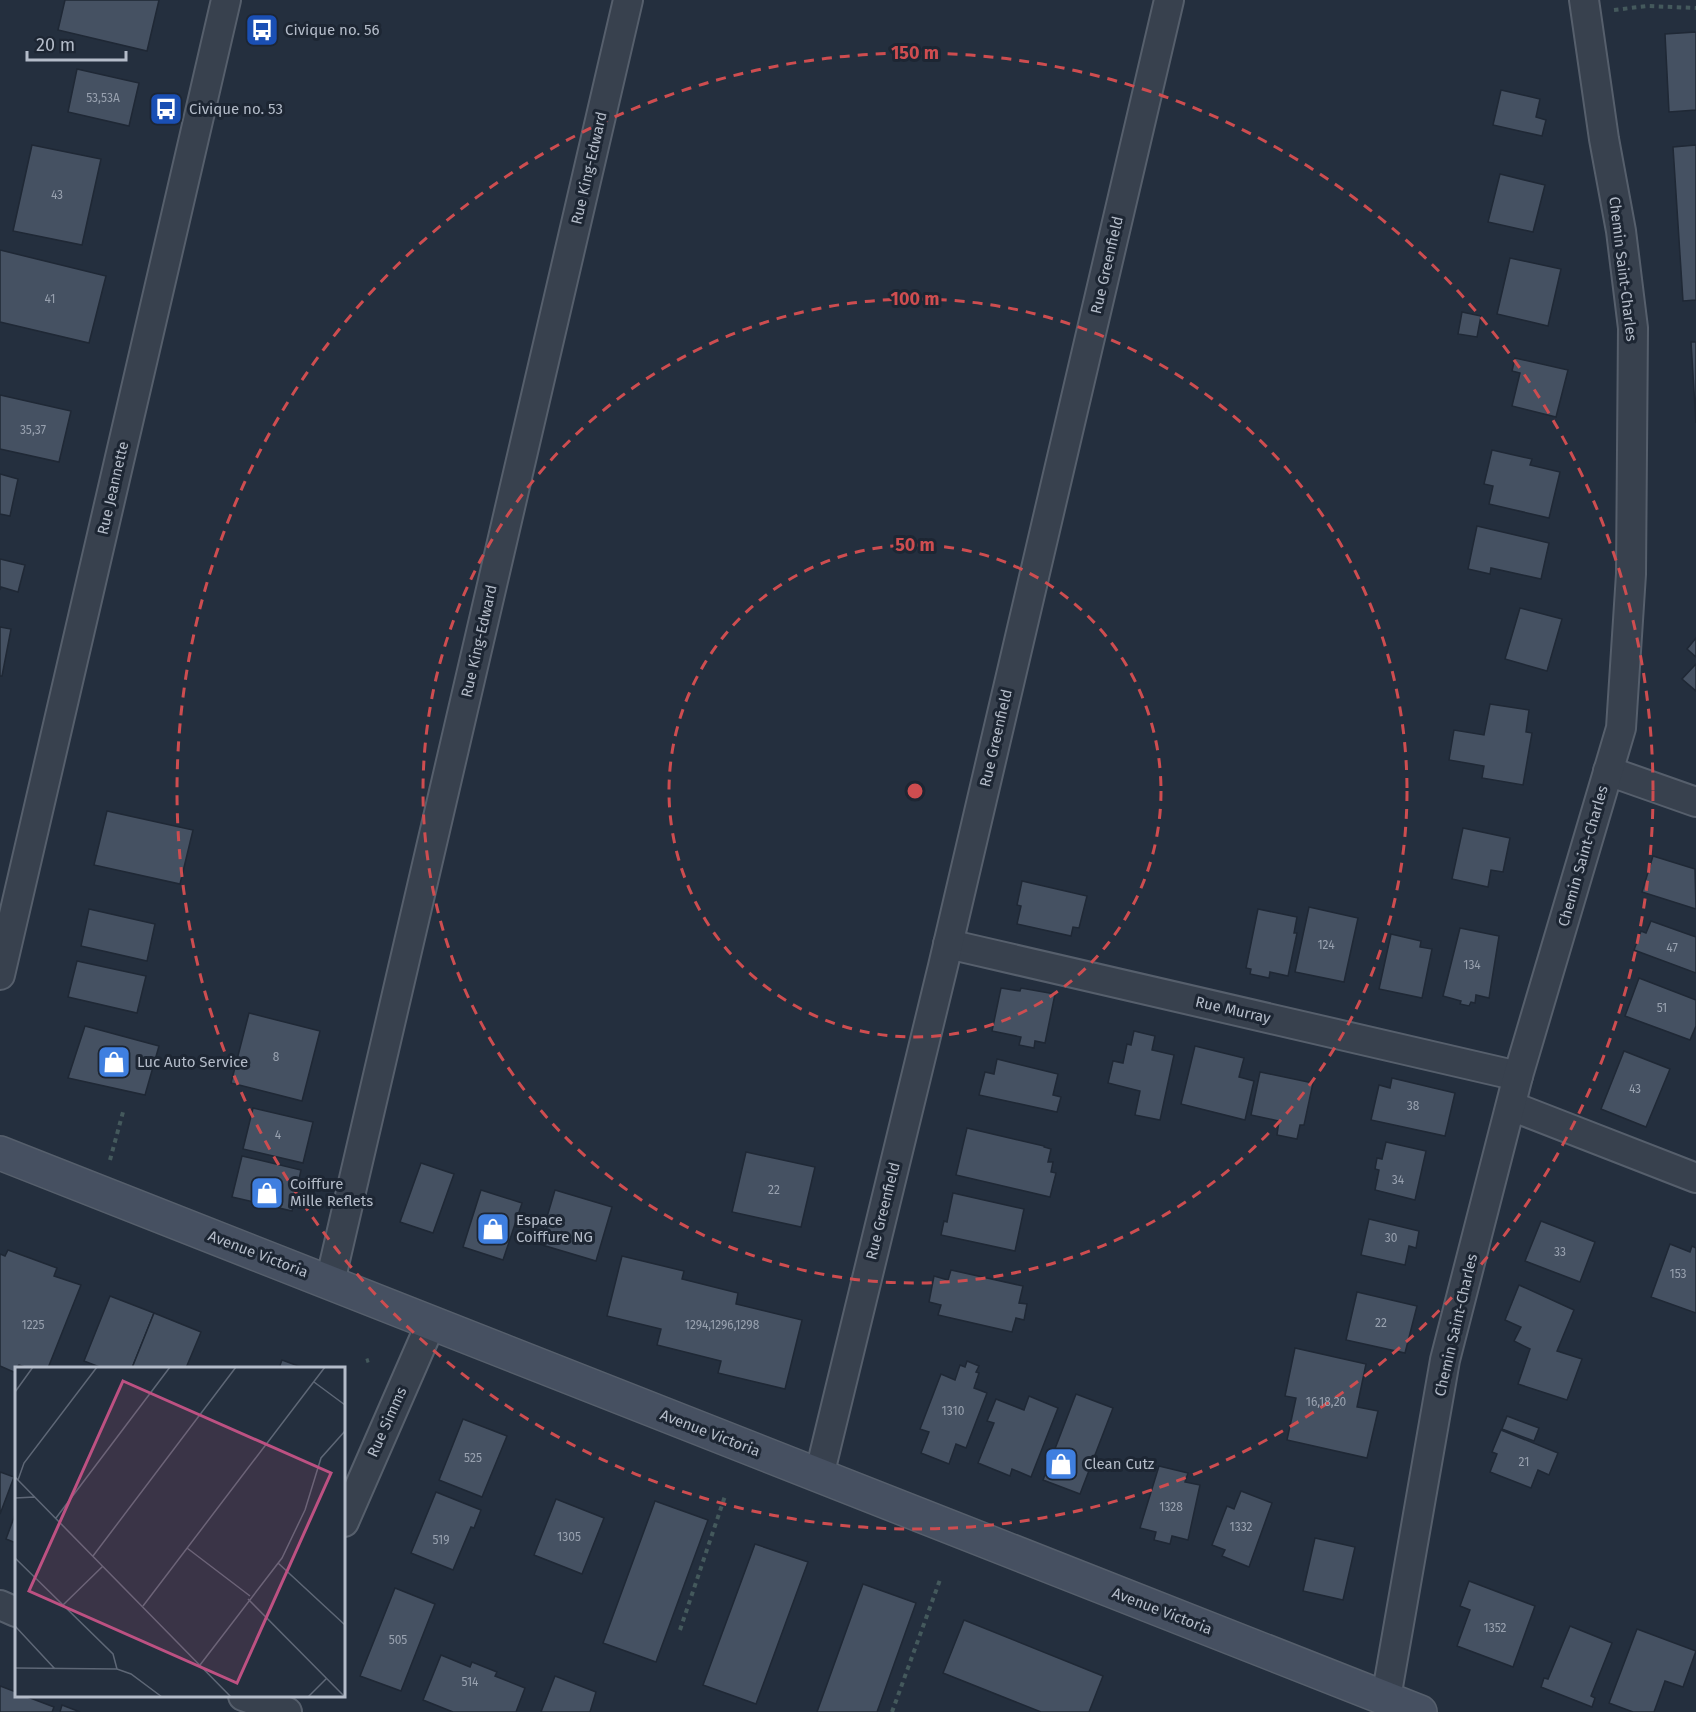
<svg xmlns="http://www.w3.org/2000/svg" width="1696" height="1712" font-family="'Fira Sans',sans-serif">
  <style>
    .building { fill: #455162; stroke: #1f2835; stroke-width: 1.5 }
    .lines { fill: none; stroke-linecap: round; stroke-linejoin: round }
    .street-casing { stroke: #565f6c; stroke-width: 32 }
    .secondary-casing { stroke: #565f6c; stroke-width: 36 }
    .path { stroke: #44595c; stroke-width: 4; stroke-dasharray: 4.5 4.5; stroke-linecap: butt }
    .street { stroke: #38414e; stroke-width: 28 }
    .secondary { stroke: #465061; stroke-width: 33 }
    .ring { fill: none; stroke: #ce4d50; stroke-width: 3; stroke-dasharray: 10 8 }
    .labels { text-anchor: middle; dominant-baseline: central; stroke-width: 6; stroke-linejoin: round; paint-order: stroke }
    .number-label { font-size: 12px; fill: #98a1af }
    .poi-label { font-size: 15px; fill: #b4bcc9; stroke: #1d2633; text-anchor: start }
    .street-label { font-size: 15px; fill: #b4bcc9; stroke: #1d2633 }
    .inset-road { fill: none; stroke: #5e6776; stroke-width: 1.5 }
    .view { fill: #bd5182; fill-opacity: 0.15; stroke: #bd5182; stroke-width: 3 }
    .inset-edge { fill: none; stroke: #b4bcc9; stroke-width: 3 }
    .centre { fill: #ce4d50; stroke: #1d2633; stroke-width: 3 }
    .ring-label { font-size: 18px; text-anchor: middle; font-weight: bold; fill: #ce4d50; stroke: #1d2633; stroke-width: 6; stroke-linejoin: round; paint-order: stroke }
  </style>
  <rect width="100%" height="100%" fill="#242f3e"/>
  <!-- building -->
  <g class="building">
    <polygon points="65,0 159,0 147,51 58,30"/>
    <polygon points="1696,32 1696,110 1669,112 1665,34"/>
    <polygon points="77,69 139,83 129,126 68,112"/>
    <polygon points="1501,90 1540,99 1536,117 1546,120 1542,136 1493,125"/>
    <polygon points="32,145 101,159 82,245 13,231"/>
    <polygon points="1696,145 1696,300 1683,301 1673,147"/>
    <polygon points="1500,174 1545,185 1533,232 1488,222"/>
    <polygon points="0,250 106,276 89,343 0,322"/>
    <polygon points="1510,258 1561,269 1548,326 1497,314"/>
    <polygon points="1462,312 1481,316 1477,337 1458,334"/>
    <polygon points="1691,342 1696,342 1696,423"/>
    <polygon points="1515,358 1568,370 1556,417 1512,406 1520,373 1512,371"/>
    <polygon points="0,395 71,411 59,462 0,449"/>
    <polygon points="1492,450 1532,459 1530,465 1560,472 1549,518 1489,504 1493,486 1484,484"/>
    <polygon points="0,474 18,479 10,516 0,514"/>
    <polygon points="1477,526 1549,543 1541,579 1491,568 1490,574 1468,569"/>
    <polygon points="0,559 25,565 18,592 1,587 0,590"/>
    <polygon points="1520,608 1562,619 1547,671 1505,659"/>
    <polygon points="0,627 11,629 2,676 0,676"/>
    <polygon points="1696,638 1696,657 1687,649"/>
    <polygon points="1696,664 1696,691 1682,679"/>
    <polygon points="1490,704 1529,710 1526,732 1532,733 1523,785 1482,778 1484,766 1449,760 1454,730 1484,735"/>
    <polygon points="107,811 193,830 180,884 94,865"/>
    <polygon points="1463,828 1510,838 1503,872 1491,870 1488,887 1452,879"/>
    <polygon points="1653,856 1695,869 1696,909 1642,892"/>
    <polygon points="1022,881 1087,896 1079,928 1073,927 1071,936 1017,924 1021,906 1017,905"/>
    <polygon points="1309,907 1358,918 1344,982 1295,972"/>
    <polygon points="89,909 155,924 147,961 81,946"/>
    <polygon points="1258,909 1297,917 1294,933 1297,933 1288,976 1270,972 1269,978 1250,974 1251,969 1246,968"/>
    <polygon points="1651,921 1696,937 1696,973 1634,950 1641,931 1646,933"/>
    <polygon points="1460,928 1499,936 1489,998 1476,995 1475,1003 1471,1002 1469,1006 1460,1004 1461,1001 1443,996"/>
    <polygon points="1391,934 1421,941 1420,947 1432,949 1422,998 1379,989"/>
    <polygon points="77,961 146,976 137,1013 68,997"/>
    <polygon points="1639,978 1696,1000 1696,1026 1690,1040 1625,1016"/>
    <polygon points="1001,988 1020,991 1021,988 1055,994 1045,1043 1035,1041 1034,1048 1019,1045 1021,1037 992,1031"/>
    <polygon points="249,1013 320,1031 302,1101 231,1083"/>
    <polygon points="85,1026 159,1046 145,1095 68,1078"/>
    <polygon points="1134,1031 1155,1036 1152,1050 1174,1055 1160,1120 1135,1115 1140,1091 1108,1083 1113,1061 1123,1063 1127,1044 1131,1045"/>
    <polygon points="1195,1046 1244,1058 1239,1077 1254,1081 1245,1120 1181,1104"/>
    <polygon points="1624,1051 1670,1069 1646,1127 1601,1109"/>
    <polygon points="997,1059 1058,1074 1053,1095 1061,1097 1057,1112 979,1095 985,1072 994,1074"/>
    <polygon points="1260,1072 1313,1083 1304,1125 1300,1125 1297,1139 1277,1135 1279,1121 1251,1115"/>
    <polygon points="1392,1078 1455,1093 1445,1136 1371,1120 1379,1085 1390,1088"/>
    <polygon points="253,1108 313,1122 303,1163 243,1149"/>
    <polygon points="967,1128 1044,1146 1044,1147 1051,1149 1048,1162 1053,1162 1051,1172 1056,1173 1050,1197 956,1175"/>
    <polygon points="1386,1142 1426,1151 1415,1200 1375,1190 1379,1170 1375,1169 1377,1158 1382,1159"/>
    <polygon points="746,1152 815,1167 801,1227 732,1212"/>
    <polygon points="242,1156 301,1170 292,1211 232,1197"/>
    <polygon points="421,1163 454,1174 433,1233 400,1222"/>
    <polygon points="481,1190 522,1203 503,1260 463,1247"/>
    <polygon points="555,1190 612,1207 596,1261 539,1244"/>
    <polygon points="953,1193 1024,1209 1015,1251 941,1235 944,1221 947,1222"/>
    <polygon points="1369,1219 1419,1231 1416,1248 1409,1246 1405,1265 1361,1255"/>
    <polygon points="1541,1221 1595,1242 1580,1282 1525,1261"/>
    <polygon points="1670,1244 1690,1252 1692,1246 1696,1248 1696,1313 1651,1297"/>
    <polygon points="8,1250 57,1268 54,1276 81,1285 48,1368 28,1368 19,1365 16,1368 16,1373 0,1366 0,1254 5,1256"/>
    <polygon points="622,1256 684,1271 682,1279 738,1293 736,1304 802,1320 785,1389 718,1373 721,1361 657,1345 661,1329 607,1316"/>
    <polygon points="951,1270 1023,1286 1019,1303 1027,1304 1024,1320 1016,1318 1012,1332 938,1315 941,1305 929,1302 934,1276 948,1280"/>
    <polygon points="1519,1285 1574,1310 1557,1351 1582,1359 1567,1400 1518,1384 1530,1349 1514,1341 1521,1327 1505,1320"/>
    <polygon points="1357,1292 1417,1306 1405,1353 1346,1340"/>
    <polygon points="110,1296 154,1313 132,1368 102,1368 84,1361"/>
    <polygon points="154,1313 201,1332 186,1368 132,1368"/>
    <polygon points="1295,1348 1366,1364 1357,1407 1378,1411 1367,1458 1287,1440 1296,1398 1285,1396"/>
    <polygon points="282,1360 304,1368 279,1368"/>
    <polygon points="967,1361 979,1366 976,1372 979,1373 974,1388 987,1393 966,1448 956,1444 949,1464 921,1453 929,1432 920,1429 941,1374 955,1380 960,1365 965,1367"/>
    <polygon points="1076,1394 1113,1408 1080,1494 1043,1480"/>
    <polygon points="1029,1396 1058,1408 1031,1477 1012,1469 1010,1476 978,1463 994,1423 987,1421 996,1399 1024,1410"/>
    <polygon points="1507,1416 1539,1428 1534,1441 1502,1429"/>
    <polygon points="463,1419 507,1436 482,1497 439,1480"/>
    <polygon points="1501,1430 1558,1453 1549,1475 1538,1470 1531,1488 1490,1472 1497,1454 1492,1452"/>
    <polygon points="1159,1466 1188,1473 1185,1482 1200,1485 1188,1540 1172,1536 1170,1544 1154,1540 1156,1532 1140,1528"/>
    <polygon points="0,1472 14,1477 0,1514"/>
    <polygon points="1241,1491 1272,1503 1249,1567 1222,1556 1225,1550 1212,1545 1227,1506 1234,1509"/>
    <polygon points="436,1492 481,1510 474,1528 471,1527 453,1570 411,1553"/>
    <polygon points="556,1499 604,1518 582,1574 534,1555"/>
    <polygon points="655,1501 708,1520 656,1662 603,1643"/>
    <polygon points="16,1512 16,1543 6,1539"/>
    <polygon points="1315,1538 1355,1547 1343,1600 1303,1591"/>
    <polygon points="755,1544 808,1562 756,1704 703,1685"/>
    <polygon points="1469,1581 1535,1606 1513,1667 1457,1646 1470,1610 1460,1606"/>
    <polygon points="863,1584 916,1603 877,1712 817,1712"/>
    <polygon points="395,1588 435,1604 401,1691 360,1676"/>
    <polygon points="964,1620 1103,1676 1089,1712 1041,1712 943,1673"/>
    <polygon points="1570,1626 1612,1643 1591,1696 1595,1698 1592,1707 1541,1687 1544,1678 1548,1679"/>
    <polygon points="1637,1629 1696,1651 1683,1687 1665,1681 1654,1712 1633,1712 1609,1703"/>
    <polygon points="441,1655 470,1667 472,1662 497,1672 495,1676 525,1688 516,1712 453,1712 423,1700"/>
    <polygon points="555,1676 596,1692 590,1712 541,1712"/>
    <polygon points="0,1686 16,1692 16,1696 25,1696 54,1707 52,1712 0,1712"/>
    <polygon points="62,1705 80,1712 60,1712"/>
  </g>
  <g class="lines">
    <defs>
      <g id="street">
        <polyline points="1608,771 1696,802"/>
        <polyline points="948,944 1518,1076"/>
        <polyline points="0,975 226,0"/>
        <polyline points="1511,1106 1696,1178"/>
        <polyline points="330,1282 628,0"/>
        <polyline points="819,1476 943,966 1169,0"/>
        <polyline points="344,1522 431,1323"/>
        <polyline points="0,1605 16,1612"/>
        <polyline points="243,1696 287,1712"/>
        <polyline points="1386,1698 1445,1360 1518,1076 1621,728 1631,574 1633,328 1621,231 1604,139 1584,0"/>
      </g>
      <polyline id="secondary" points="0,1153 1420,1712"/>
    </defs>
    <!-- street casing -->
    <use href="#street" class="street-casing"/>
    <!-- secondary casing -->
    <use href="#secondary" class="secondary-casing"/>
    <!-- path -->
    <g class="path">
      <polyline points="1614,10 1647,6 1696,8"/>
      <polyline points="110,1160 123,1112"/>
      <polyline points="366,1361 369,1360"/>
      <polyline points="680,1630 725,1496"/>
      <polyline points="892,1712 941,1577"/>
    </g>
    <!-- street -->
    <use href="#street" class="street"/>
    <!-- secondary -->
    <use href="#secondary" class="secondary"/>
  </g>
  <!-- distance rings -->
  <g class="ring">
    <circle cx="915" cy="791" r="246"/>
    <circle cx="915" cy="791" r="492"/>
    <circle cx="915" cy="791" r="738"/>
  </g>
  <!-- icons -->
  <defs>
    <symbol id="bus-square" viewBox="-11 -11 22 22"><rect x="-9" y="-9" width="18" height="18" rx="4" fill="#1a4fb4" stroke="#1d2633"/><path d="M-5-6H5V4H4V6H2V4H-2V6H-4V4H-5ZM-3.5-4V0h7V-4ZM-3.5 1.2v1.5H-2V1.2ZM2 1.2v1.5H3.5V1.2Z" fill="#fff"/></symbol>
    <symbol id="shop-square" viewBox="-11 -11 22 22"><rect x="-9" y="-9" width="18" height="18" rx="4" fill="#3f7fe0" stroke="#1d2633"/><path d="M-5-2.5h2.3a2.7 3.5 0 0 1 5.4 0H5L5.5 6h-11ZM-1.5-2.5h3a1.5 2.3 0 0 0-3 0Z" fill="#fff"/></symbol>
  </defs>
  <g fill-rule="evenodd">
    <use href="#bus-square" x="243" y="11" width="38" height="38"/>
    <use href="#bus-square" x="147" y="90" width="38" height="38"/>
    <use href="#shop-square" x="95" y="1043" width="38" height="38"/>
    <use href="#shop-square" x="248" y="1174" width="38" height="38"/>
    <use href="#shop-square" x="474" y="1210" width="38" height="38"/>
    <use href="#shop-square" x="1042" y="1445" width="38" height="38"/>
  </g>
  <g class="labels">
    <!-- number labels -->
    <g class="number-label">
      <text x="103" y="98">53,53A</text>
      <text x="57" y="195">43</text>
      <text x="50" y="299">41</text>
      <text x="33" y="430">35,37</text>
      <text x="1326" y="945">124</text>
      <text x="1672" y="948">47</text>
      <text x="1472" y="965">134</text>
      <text x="1662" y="1008">51</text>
      <text x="276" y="1057">8</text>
      <text x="1635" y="1089">43</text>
      <text x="1413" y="1106">38</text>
      <text x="278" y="1135">4</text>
      <text x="1398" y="1180">34</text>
      <text x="774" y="1190">22</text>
      <text x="1391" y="1238">30</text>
      <text x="1560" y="1252">33</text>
      <text x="1678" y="1274">153</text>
      <text x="1381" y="1323">22</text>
      <text x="33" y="1325">1225</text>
      <text x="722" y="1325">1294,1296,1298</text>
      <text x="1326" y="1402">16,18,20</text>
      <text x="953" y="1411">1310</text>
      <text x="473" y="1458">525</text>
      <text x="1524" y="1462">21</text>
      <text x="1171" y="1507">1328</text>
      <text x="1241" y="1527">1332</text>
      <text x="569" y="1537">1305</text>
      <text x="441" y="1540">519</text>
      <text x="1495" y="1628">1352</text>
      <text x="398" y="1640">505</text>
      <text x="470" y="1682">514</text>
    </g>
    <!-- poi labels -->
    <g class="poi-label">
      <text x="285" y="30">Civique no. 56</text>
      <text x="189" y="109">Civique no. 53</text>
      <text x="137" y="1062">Luc Auto Service</text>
      <text x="290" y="1184">Coiffure<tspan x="290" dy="17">Mille Reflets</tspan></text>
      <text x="516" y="1220">Espace<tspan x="516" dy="17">Coiffure NG</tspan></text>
      <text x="1084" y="1464">Clean Cutz</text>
    </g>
    <!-- street labels -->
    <g class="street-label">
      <text transform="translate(589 168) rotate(-77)">Rue King-Edward</text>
      <text transform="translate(1107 265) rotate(-77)">Rue Greenfield</text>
      <text transform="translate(1623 269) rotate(83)">Chemin Saint-Charles</text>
      <text transform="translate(113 488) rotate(-77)">Rue Jeannette</text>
      <text transform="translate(479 641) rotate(-77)">Rue King-Edward</text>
      <text transform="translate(996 738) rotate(-77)">Rue Greenfield</text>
      <text transform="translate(1583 856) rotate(-74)">Chemin Saint-Charles</text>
      <text transform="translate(1233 1010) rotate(13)">Rue Murray</text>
      <text transform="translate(883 1211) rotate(-76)">Rue Greenfield</text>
      <text transform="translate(258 1254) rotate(21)">Avenue Victoria</text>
      <text transform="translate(1456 1325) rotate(-77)">Chemin Saint-Charles</text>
      <text transform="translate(387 1422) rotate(-66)">Rue Simms</text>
      <text transform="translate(710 1433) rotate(21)">Avenue Victoria</text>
      <text transform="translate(1162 1611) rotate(21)">Avenue Victoria</text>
    </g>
  </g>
  <!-- overview -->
  <g transform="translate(15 1367)">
    <rect width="330" height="330" fill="#242f3e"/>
    <path class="inset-road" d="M 299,15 L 330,38M 0,25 L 18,0M 0,110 L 216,330M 3,113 L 9,96 L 82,0M 0,131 L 20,130M 41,151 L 155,0M 172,181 L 235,229M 78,189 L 221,0M 0,191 L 98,287 L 102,302M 263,196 L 330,258M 233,232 L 330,330M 48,238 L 88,199M 128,239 L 310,0M 0,259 L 40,302M 185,298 L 267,191 L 290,143 L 306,91 L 330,64M 0,301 L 102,302 L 116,307 L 147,330M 293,330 L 312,311"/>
    <path class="view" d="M 108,14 L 316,106 L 222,316 L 14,224 Z"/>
    <rect width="330" height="330" class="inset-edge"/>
  </g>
  <circle cx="915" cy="791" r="9" class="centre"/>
  <g class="ring-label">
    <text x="915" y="59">150 m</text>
    <text x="915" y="305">100 m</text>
    <text x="915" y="551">50 m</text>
  </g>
  <!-- scale -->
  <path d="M27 51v9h99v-9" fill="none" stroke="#b4bcc9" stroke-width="3"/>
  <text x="36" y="51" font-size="18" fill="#b4bcc9" stroke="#1d2633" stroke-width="4.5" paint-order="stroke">20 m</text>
</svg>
